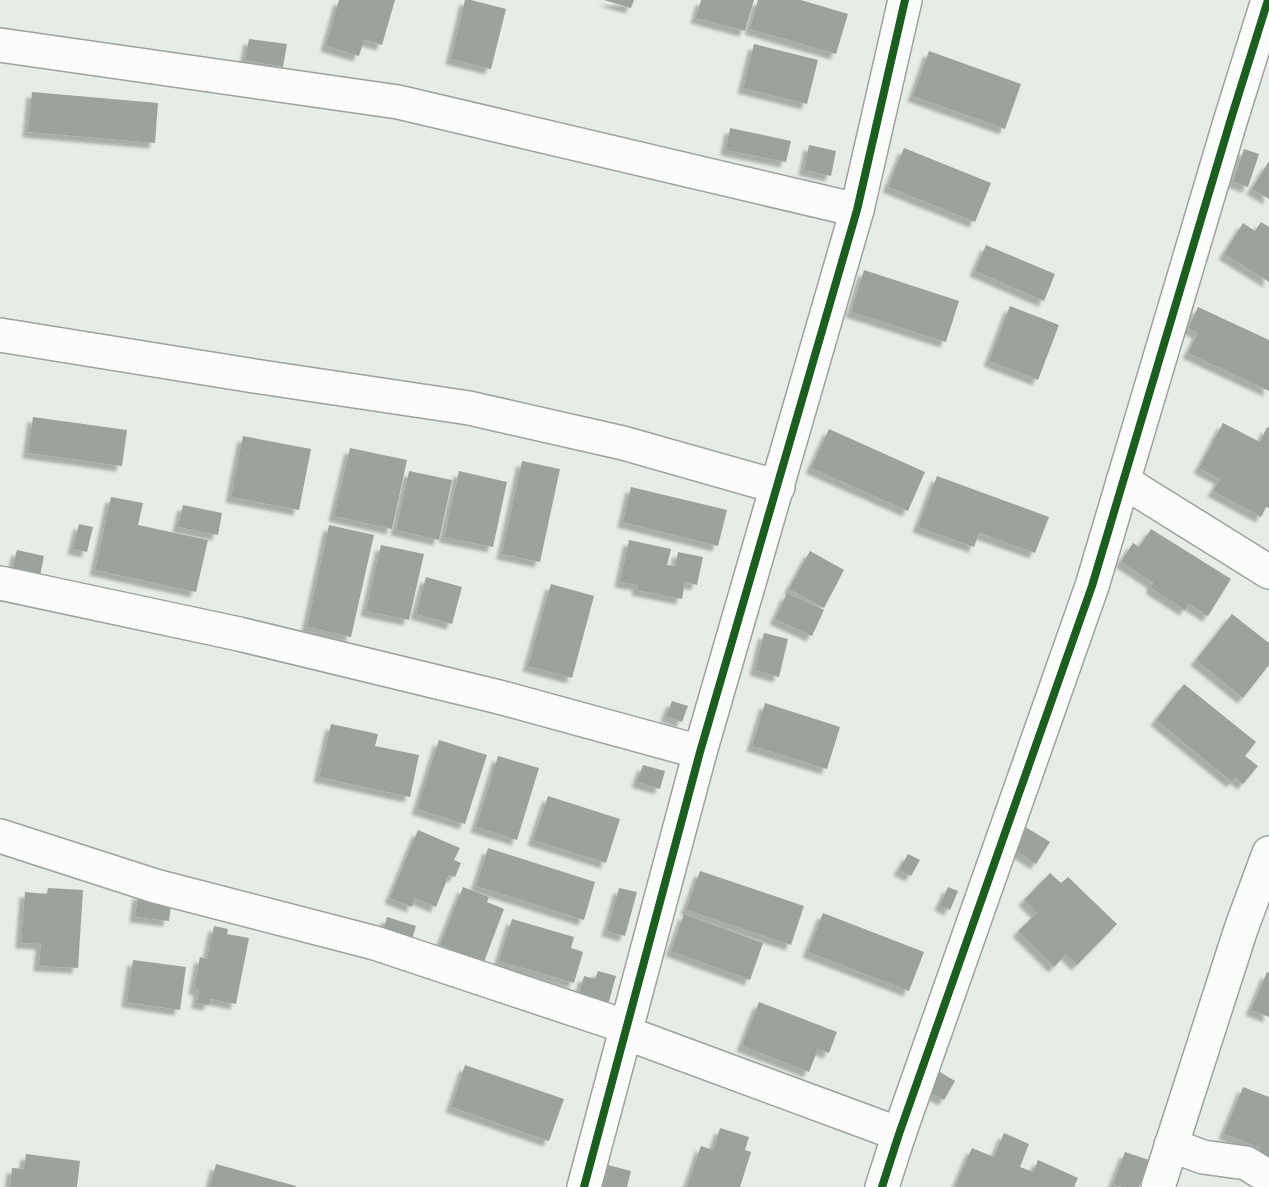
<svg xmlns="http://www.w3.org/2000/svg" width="1269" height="1187" font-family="Commissioner,sans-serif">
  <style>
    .building { fill: #9ba39c; filter: url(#shadow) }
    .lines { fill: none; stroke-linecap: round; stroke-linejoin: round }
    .minor-casing { stroke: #9ea29e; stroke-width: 36 }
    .minor { stroke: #fbfcfb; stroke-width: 33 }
    .cycleway-casing { stroke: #fff; stroke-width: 11 }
    .cycleway { stroke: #1b5e20; stroke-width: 8 }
  </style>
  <defs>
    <filter id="shadow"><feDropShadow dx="-5.5" dy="5.5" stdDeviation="1.5" flood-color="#0004"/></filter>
  </defs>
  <rect width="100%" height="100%" fill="#e6ece6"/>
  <!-- building -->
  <g class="building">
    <polygon points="339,0 395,0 382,45 364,40 359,56 326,46"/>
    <polygon points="465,0 471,0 506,9 491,69 451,59"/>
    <polygon points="604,0 634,0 631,8"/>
    <polygon points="701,0 754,0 745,31 696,18"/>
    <polygon points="758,0 801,0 848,14 836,54 750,29"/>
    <polygon points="249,39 287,44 283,67 245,60"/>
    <polygon points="754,44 818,60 807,104 743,88"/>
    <polygon points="929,51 1021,84 1005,129 913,96"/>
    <polygon points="32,92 158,103 155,143 28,132"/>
    <polygon points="730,128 791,141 786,162 726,150"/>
    <polygon points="809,145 836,151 831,176 804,170"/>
    <polygon points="904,148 991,183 975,222 888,187"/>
    <polygon points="1244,149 1259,154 1248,187 1233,182"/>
    <polygon points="1269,161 1269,199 1252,189"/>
    <polygon points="1261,222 1269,227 1269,282 1224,254 1243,223 1255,231"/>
    <polygon points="986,245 1055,274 1044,301 975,271"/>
    <polygon points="864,270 959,301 946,342 851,312"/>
    <polygon points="1010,306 1059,325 1038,380 989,361"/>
    <polygon points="1198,307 1269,340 1269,391 1188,353 1198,333 1188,328"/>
    <polygon points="33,417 127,430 122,466 28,453"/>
    <polygon points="1223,423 1260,442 1267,427 1269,428 1269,508 1266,507 1261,517 1213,491 1220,479 1199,468"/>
    <polygon points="829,429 925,472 908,511 811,468"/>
    <polygon points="243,436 311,449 299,510 231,497"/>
    <polygon points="350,448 407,460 392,529 334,516"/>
    <polygon points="522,461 560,469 540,562 502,554"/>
    <polygon points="409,471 452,480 439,540 396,530"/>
    <polygon points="459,471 507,482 493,547 444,537"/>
    <polygon points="937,476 1049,517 1035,553 979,533 974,547 918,527"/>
    <polygon points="631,487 727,510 718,546 623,522"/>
    <polygon points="111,497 143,503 138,525 208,540 196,592 95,570"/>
    <polygon points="183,505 222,513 218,535 178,527"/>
    <polygon points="79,524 93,527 87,552 73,549"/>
    <polygon points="329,525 374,535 351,637 307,627"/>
    <polygon points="1151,529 1231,579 1208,616 1189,604 1185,610 1151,588 1153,583 1121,562 1133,543 1139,547"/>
    <polygon points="629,540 671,549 667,565 675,566 678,552 703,557 697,585 685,582 682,599 637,590 638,585 620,582"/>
    <polygon points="381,545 424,554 409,620 366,611"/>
    <polygon points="17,550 44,556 40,576 12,569"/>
    <polygon points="810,551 844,570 824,608 789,589"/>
    <polygon points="426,577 462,587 452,624 416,614"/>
    <polygon points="551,584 594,596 572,678 528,666"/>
    <polygon points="787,593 824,610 812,636 775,619"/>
    <polygon points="1232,614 1269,643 1269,665 1243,698 1196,660"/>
    <polygon points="764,633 788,639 779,677 755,670"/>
    <polygon points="1184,684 1256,742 1245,756 1258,766 1243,784 1235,778 1232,782 1156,720"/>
    <polygon points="672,701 688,706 682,722 666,716"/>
    <polygon points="765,703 840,727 827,769 752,746"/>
    <polygon points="331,724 378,734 375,746 419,755 410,797 319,777"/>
    <polygon points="439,740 487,755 465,824 417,809"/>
    <polygon points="498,756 539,768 517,840 476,827"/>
    <polygon points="643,765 665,771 660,789 637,782"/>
    <polygon points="548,796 620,819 606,863 533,840"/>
    <polygon points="1022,825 1050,842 1036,864 1009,846"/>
    <polygon points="418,830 460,848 454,860 461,863 455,877 449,875 436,907 415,898 412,907 390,898"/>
    <polygon points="488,848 595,882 584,920 476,886"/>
    <polygon points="908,854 920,860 911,876 899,870"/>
    <polygon points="700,871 804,906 791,945 686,910"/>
    <polygon points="1050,873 1061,883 1068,877 1117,924 1077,965 1066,954 1054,967 1018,931 1037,913 1024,900"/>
    <polygon points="463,887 489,897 487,902 504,909 484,962 440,945"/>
    <polygon points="948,887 958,891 950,910 940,905"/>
    <polygon points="48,888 83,890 78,968 39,966 41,944 21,943 25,892 47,894"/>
    <polygon points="619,888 637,892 625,936 607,931"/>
    <polygon points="138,894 172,898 169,921 135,917"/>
    <polygon points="823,913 924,952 909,991 808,952"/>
    <polygon points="684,914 763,943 750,980 671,951"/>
    <polygon points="387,917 416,926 412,939 383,930"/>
    <polygon points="512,919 574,937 571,948 583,952 574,983 499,961"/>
    <polygon points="214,926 228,929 227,934 249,938 236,1004 211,999 209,1005 197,1003 199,990 194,989 200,957 207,959"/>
    <polygon points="133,960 186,967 180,1010 127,1002"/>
    <polygon points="598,971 616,976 608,1005 578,997 584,976 595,979"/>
    <polygon points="1267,972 1269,973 1269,1017 1251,1010"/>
    <polygon points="759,1002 837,1032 829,1053 818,1049 809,1072 742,1046"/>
    <polygon points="465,1065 564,1099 549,1141 451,1107"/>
    <polygon points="940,1072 955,1081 944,1100 928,1092"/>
    <polygon points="1243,1087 1269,1097 1269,1163 1256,1158 1261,1148 1224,1134"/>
    <polygon points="720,1128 749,1137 745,1150 751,1152 740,1187 687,1187 701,1146 713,1150"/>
    <polygon points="1004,1133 1029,1144 1020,1167 1033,1172 1038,1160 1078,1178 1074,1187 955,1187 972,1148 994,1157"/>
    <polygon points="1125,1152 1149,1160 1139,1187 1122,1187 1113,1184"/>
    <polygon points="26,1154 80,1161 77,1187 10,1187 12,1168 24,1169"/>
    <polygon points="216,1164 296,1186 296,1187 210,1187"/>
    <polygon points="608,1165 631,1171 627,1187 602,1187"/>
  </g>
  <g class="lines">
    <defs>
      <g id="minor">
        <polyline points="0,45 398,102 857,210"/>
        <polyline points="0,335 261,377 469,408 623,443 778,487"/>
        <polyline points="1123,481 1269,572"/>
        <polyline points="0,583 239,634 499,697 700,752"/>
        <polyline points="0,836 155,886 375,943 627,1027"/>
        <polyline points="626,1033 899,1134"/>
        <polyline points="1171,1145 1203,1157 1246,1163 1269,1177"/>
        <polyline points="584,1187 700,752 857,210 905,0"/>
        <polyline points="882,1187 899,1134 1092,586 1230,122 1268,0"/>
        <polyline points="1158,1187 1241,929 1269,853"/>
      </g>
    </defs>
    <!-- minor casing -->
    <use href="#minor" class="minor-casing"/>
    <!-- minor -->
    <use href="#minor" class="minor"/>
    <defs>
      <g id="cycleway">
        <polyline points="584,1187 700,752 857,210 905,0"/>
        <polyline points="882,1187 899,1134 1092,586 1230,122 1268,0"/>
      </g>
    </defs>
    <!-- cycleway casing -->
    <use href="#cycleway" class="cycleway-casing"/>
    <!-- cycleway -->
    <use href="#cycleway" class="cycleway"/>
  </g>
</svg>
